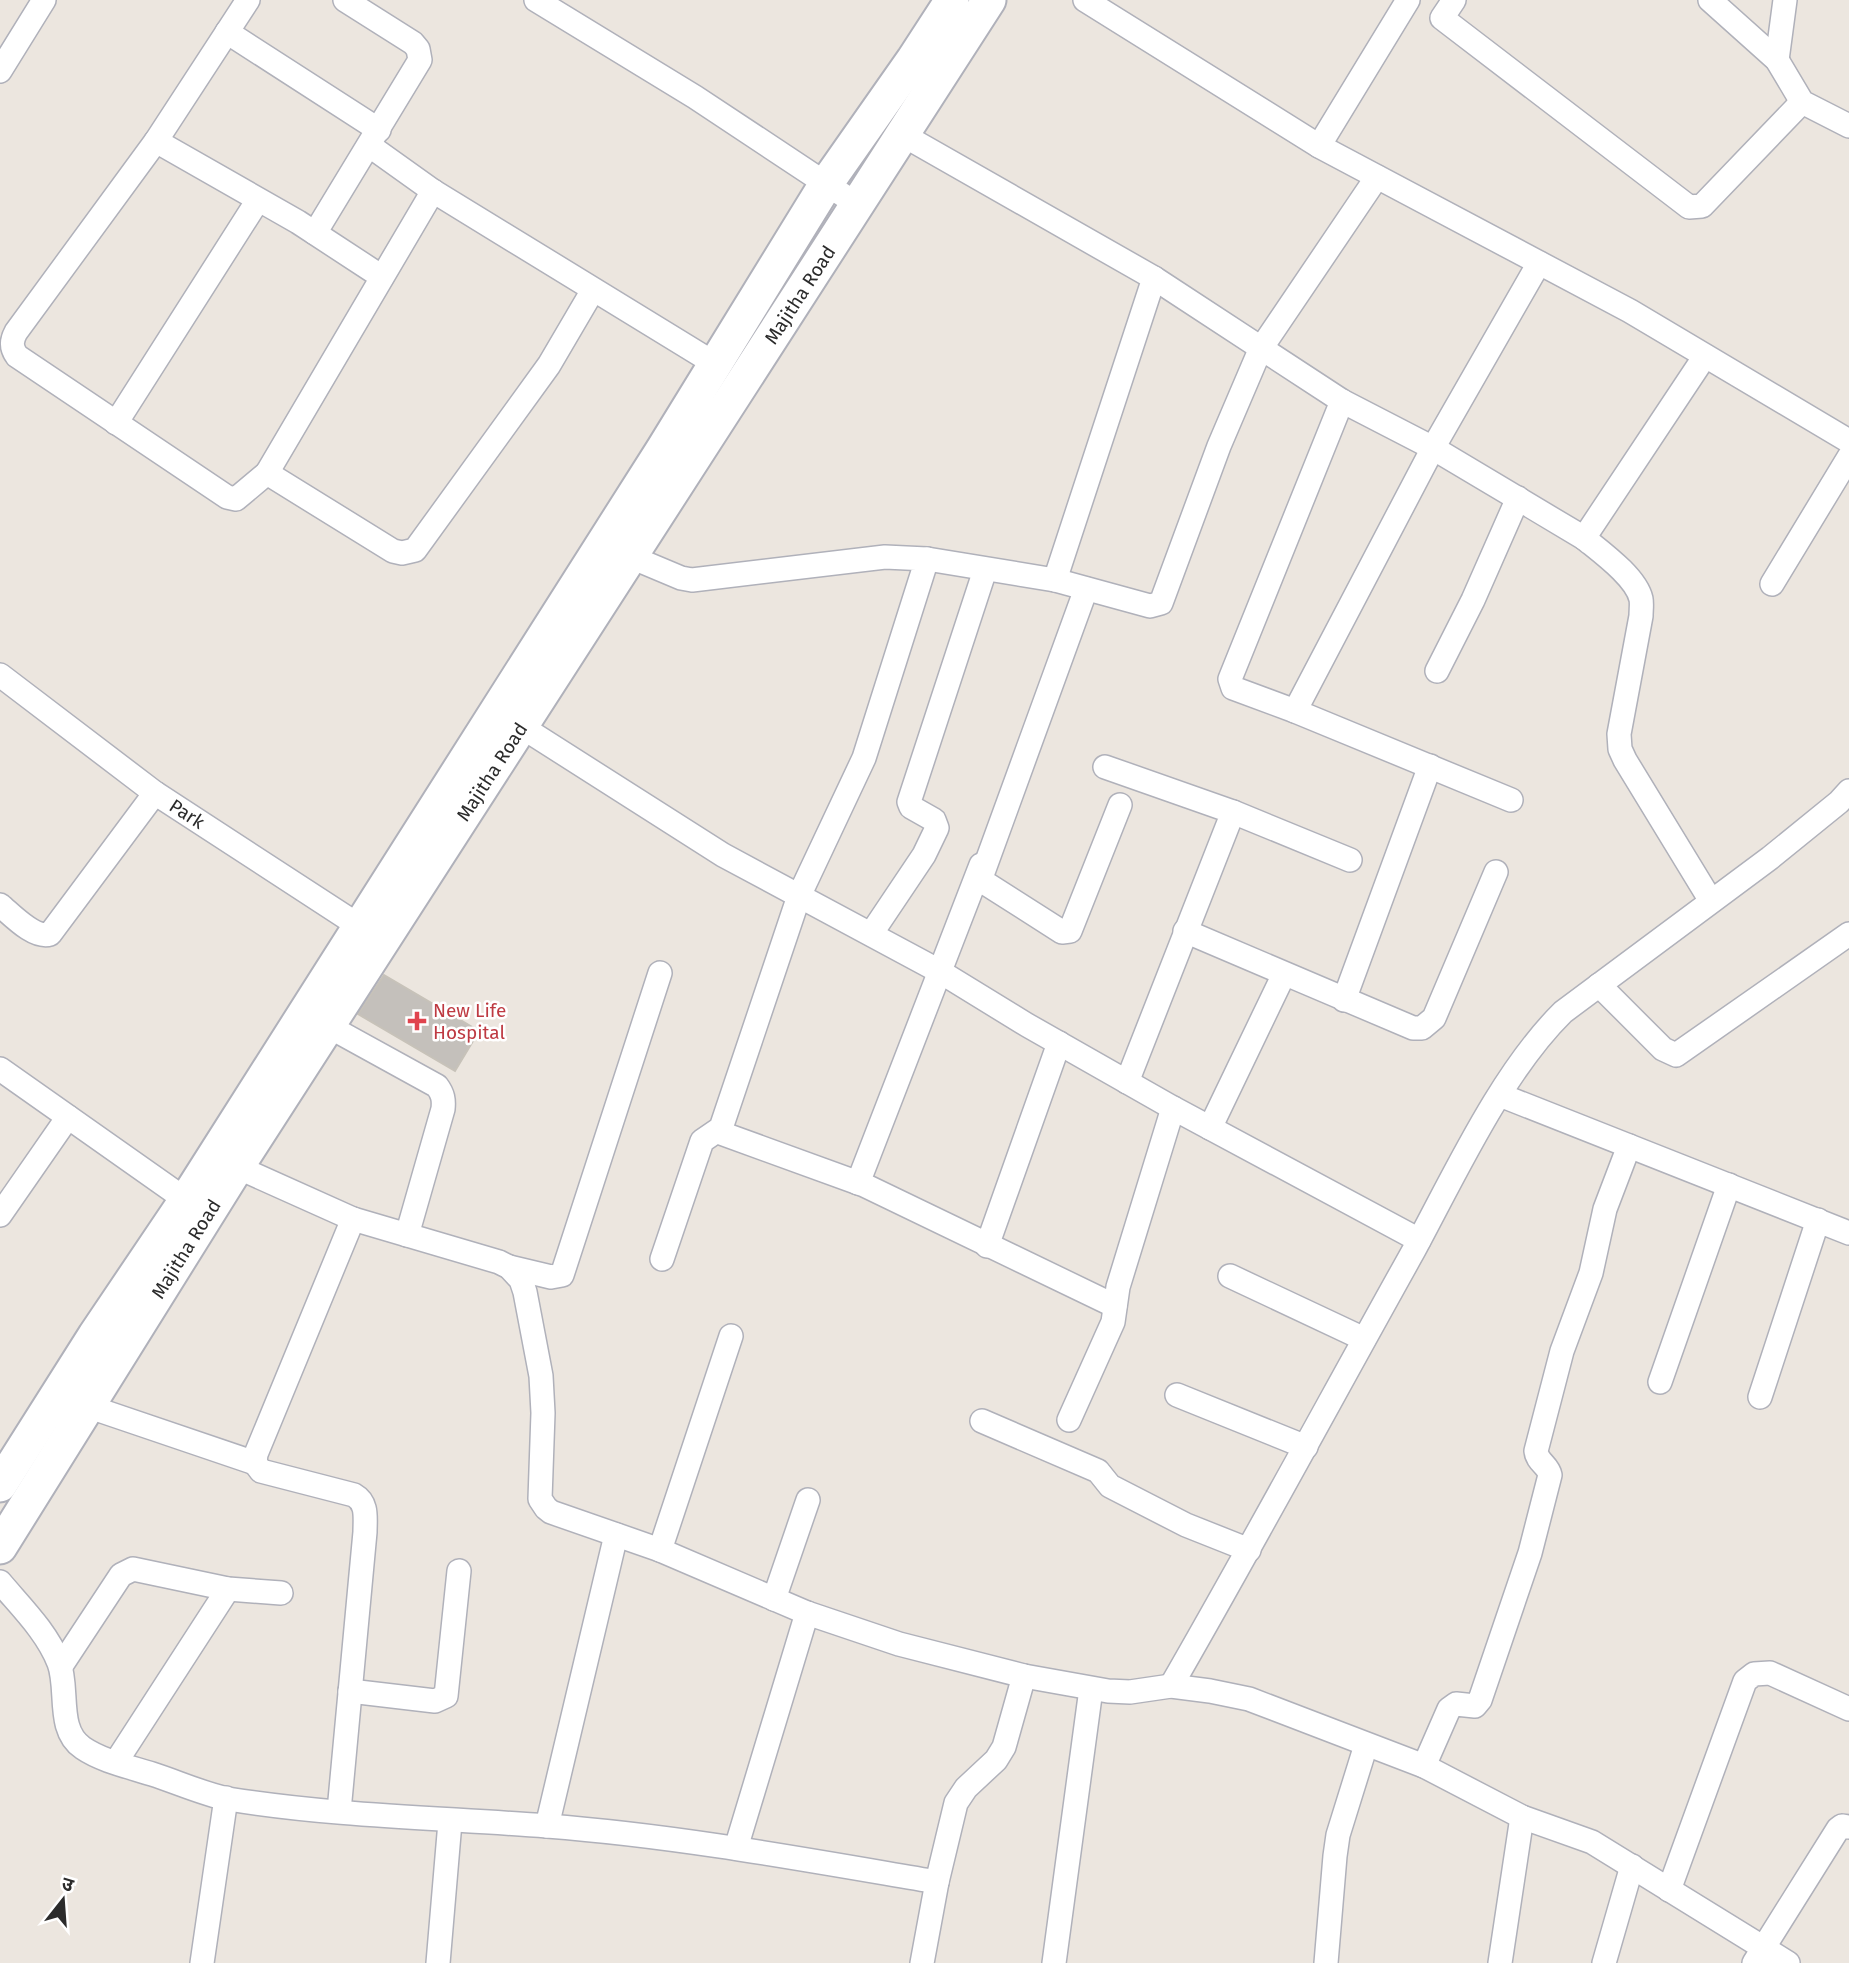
<svg xmlns="http://www.w3.org/2000/svg" width="1849" height="1963" font-family="'Fira Sans','Noto Sans Devanagari',sans-serif">
  <style>
    .building { fill: #c4c0bb; stroke: #c7c2b9; stroke-width: 2 }
    .lines { fill: none; stroke-linecap: round; stroke-linejoin: round }
    .street-casing { stroke: #b0b1ba; stroke-width: 26 }
    .secondary-casing { stroke: #b0b1ba; stroke-width: 37 }
    .street { stroke: #fff; stroke-width: 23 }
    .secondary { stroke: #fff; stroke-width: 33 }
    .health-dot { fill: #e0444e; stroke: #fff; stroke-width: 2.5 }
    .labels { text-anchor: middle; dominant-baseline: central; stroke-width: 5; stroke-linejoin: round; paint-order: stroke }
    .street-label { font-size: 19px; fill: #2b2b2b; stroke: #fff }
    .health-label { font-size: 19px; fill: #be3a42; stroke: #fff; text-anchor: start }
  </style>
  <rect width="100%" height="100%" fill="#ece6df"/>
  <!-- building -->
  <polygon class="building" points="384,975 479,1031 455,1071 358,1014"/>
  <g class="lines">
    <defs>
      <g id="street">
        <path d="M 248,0 L 156,141 L 16,332 C 11,341 11,348 17,356 L 227,497 L 236,499 L 267,473 L 433,191"/>
        <polyline points="536,0 695,97 858,205"/>
        <polyline points="1085,0 1319,146 1630,311 1849,441"/>
        <polyline points="1454,0 1442,18 1689,207 1702,206 1802,102"/>
        <polyline points="1710,0 1777,60 1802,102 1849,126"/>
        <polyline points="227,32 379,130"/>
        <polyline points="1777,60 1785,0"/>
        <polyline points="0,71 44,0"/>
        <polyline points="903,135 1154,278 1342,401 1433,448 1584,538 1705,356"/>
        <polyline points="156,141 298,222 382,277"/>
        <polyline points="370,146 433,191 717,365"/>
        <polyline points="1319,146 1408,0"/>
        <polyline points="315,233 420,60 418,49 413,43 345,0"/>
        <polyline points="116,423 258,200"/>
        <polyline points="267,473 393,551 402,553 415,550 549,365 593,290"/>
        <path d="M 1584,538 C 1601,552 1636,577 1641,599 C 1642,604 1641,610 1641,616 L 1619,734 L 1620,749 L 1625,760 L 1711,901"/>
        <polyline points="631,557 681,578 692,580 885,557 927,559 864,758 799,896 721,1128 702,1141 662,1259"/>
        <polyline points="927,559 1055,580 1150,606 1161,603 1219,446 1260,350 1377,177"/>
        <polyline points="1055,580 1154,278"/>
        <polyline points="1772,584 1849,457"/>
        <polyline points="1086,589 982,875 982,881 1062,932 1070,931 1120,805"/>
        <polyline points="1437,671 1473,600 1518,498"/>
        <polyline points="0,675 155,793 370,933"/>
        <polyline points="1295,711 1233,688 1230,679 1342,401"/>
        <polyline points="511,720 723,855 939,971 1027,1025 1173,1108 1419,1240"/>
        <polyline points="1105,767 1233,812 1127,1082"/>
        <polyline points="1511,800 1295,711 1433,448 1539,263"/>
        <polyline points="1233,812 1350,860"/>
        <path d="M 0,905 C 12,915 34,939 50,934 L 155,793"/>
        <polyline points="1185,931 1413,1028 1422,1028 1434,1018 1496,872"/>
        <polyline points="871,934 924,855 937,828 934,820 911,807 909,802 985,570"/>
        <polyline points="1599,985 1663,1049 1676,1055 1849,934"/>
        <polyline points="1344,1000 1430,766"/>
        <path d="M 328,1026 L 437,1086 C 443,1094 444,1100 443,1109 L 407,1235"/>
        <polyline points="0,1069 186,1200"/>
        <polyline points="1500,1095 1849,1233"/>
        <polyline points="1210,1128 1284,974"/>
        <polyline points="718,1132 864,1185 1115,1306"/>
        <polyline points="226,1162 353,1219 499,1262 509,1267 521,1280 525,1292 541,1376 543,1413 540,1499 546,1508 551,1512 660,1550 807,1613 899,1644 1024,1676 1108,1691 1130,1692 1171,1686 1210,1691 1249,1699 1424,1766 1522,1817 1592,1842 1788,1963"/>
        <polyline points="858,1183 981,865"/>
        <polyline points="0,1215 68,1117"/>
        <polyline points="987,1246 1059,1043"/>
        <polyline points="509,1267 551,1277 562,1275 660,973"/>
        <polyline points="1230,1276 1364,1339"/>
        <polyline points="1660,1382 1729,1185"/>
        <polyline points="1177,1395 1306,1447"/>
        <polyline points="1760,1397 1818,1220"/>
        <polyline points="87,1406 255,1463"/>
        <polyline points="1069,1420 1113,1322 1118,1287 1173,1108"/>
        <polyline points="982,1421 1098,1471 1110,1486 1186,1525 1249,1550"/>
        <polyline points="660,1550 731,1336"/>
        <path d="M 0,1582 C 21,1607 47,1632 59,1663 C 69,1689 56,1730 83,1748 C 102,1761 130,1767 152,1774 C 177,1782 203,1794 228,1799 C 333,1816 441,1818 547,1826 C 678,1836 807,1860 937,1882"/>
        <polyline points="774,1599 808,1500"/>
        <polyline points="61,1666 121,1575 133,1569 228,1589 281,1593"/>
        <path d="M 1171,1686 C 1254,1542 1333,1395 1414,1250 C 1455,1174 1502,1072 1563,1012 L 1770,858 L 1839,802 L 1849,791"/>
        <polyline points="350,1691 435,1701 446,1696 459,1571"/>
        <polyline points="116,1762 228,1589"/>
        <path d="M 1424,1766 L 1449,1709 L 1456,1704 L 1475,1706 L 1480,1700 L 1530,1553 L 1550,1475 C 1548,1465 1537,1462 1536,1451 L 1562,1351 L 1591,1273 L 1605,1209 L 1629,1146"/>
        <path d="M 339,1811 L 365,1532 C 365,1518 368,1503 354,1495 L 261,1471 L 255,1463 L 256,1454 L 353,1219"/>
        <polyline points="547,1826 616,1535"/>
        <polyline points="736,1848 807,1613"/>
        <polyline points="1669,1890 1745,1681 1754,1674 1770,1673 1849,1709"/>
        <polyline points="202,1963 226,1798"/>
        <polyline points="438,1963 450,1822"/>
        <polyline points="922,1963 937,1882 956,1803 966,1788 996,1760 1004,1747 1024,1676"/>
        <polyline points="1054,1963 1091,1689"/>
        <polyline points="1326,1963 1335,1856 1338,1835 1366,1745"/>
        <polyline points="1500,1963 1522,1817"/>
        <polyline points="1604,1963 1632,1866"/>
        <polyline points="1754,1963 1838,1829 1842,1826 1849,1827"/>
      </g>
      <g id="secondary">
        <polyline points="0,1485 95,1335 186,1200 663,449 826,184 913,60 952,0"/>
        <polyline points="0,1547 237,1167 989,0"/>
      </g>
    </defs>
    <!-- street casing -->
    <use href="#street" class="street-casing"/>
    <!-- secondary casing -->
    <use href="#secondary" class="secondary-casing"/>
    <!-- street -->
    <use href="#street" class="street"/>
    <!-- secondary -->
    <use href="#secondary" class="secondary"/>
  </g>
  <!-- markers -->
  <path class="health-dot" d="M413.5 1010.5h7v7h7v7h-7v7h-7v-7h-7v-7h7z"/>
  <g class="labels">
    <!-- street labels -->
    <g class="street-label">
      <text transform="translate(800 295) rotate(-57)">Majitha Road</text>
      <text transform="translate(492 772) rotate(-57)">Majitha Road</text>
      <text transform="translate(187 814) rotate(33)">Park</text>
      <text transform="translate(186 1249) rotate(-58)">Majitha Road</text>
    </g>
    <!-- health labels -->
    <g class="health-label">
      <text x="433" y="1010">New Life<tspan x="433" dy="22">Hospital</tspan></text>
    </g>
  </g>
  <!-- north arrow -->
  <g transform="translate(63 1900) rotate(17)" stroke="#ffffff" stroke-width="5" paint-order="stroke">
  <path d="M0-5L12 26L0 18L-12 26Z" fill="#2b2b2b"/>
  <text y="-10" font-size="19" font-weight="bold" text-anchor="middle" fill="#2b2b2b">उ</text>
  </g>
</svg>
